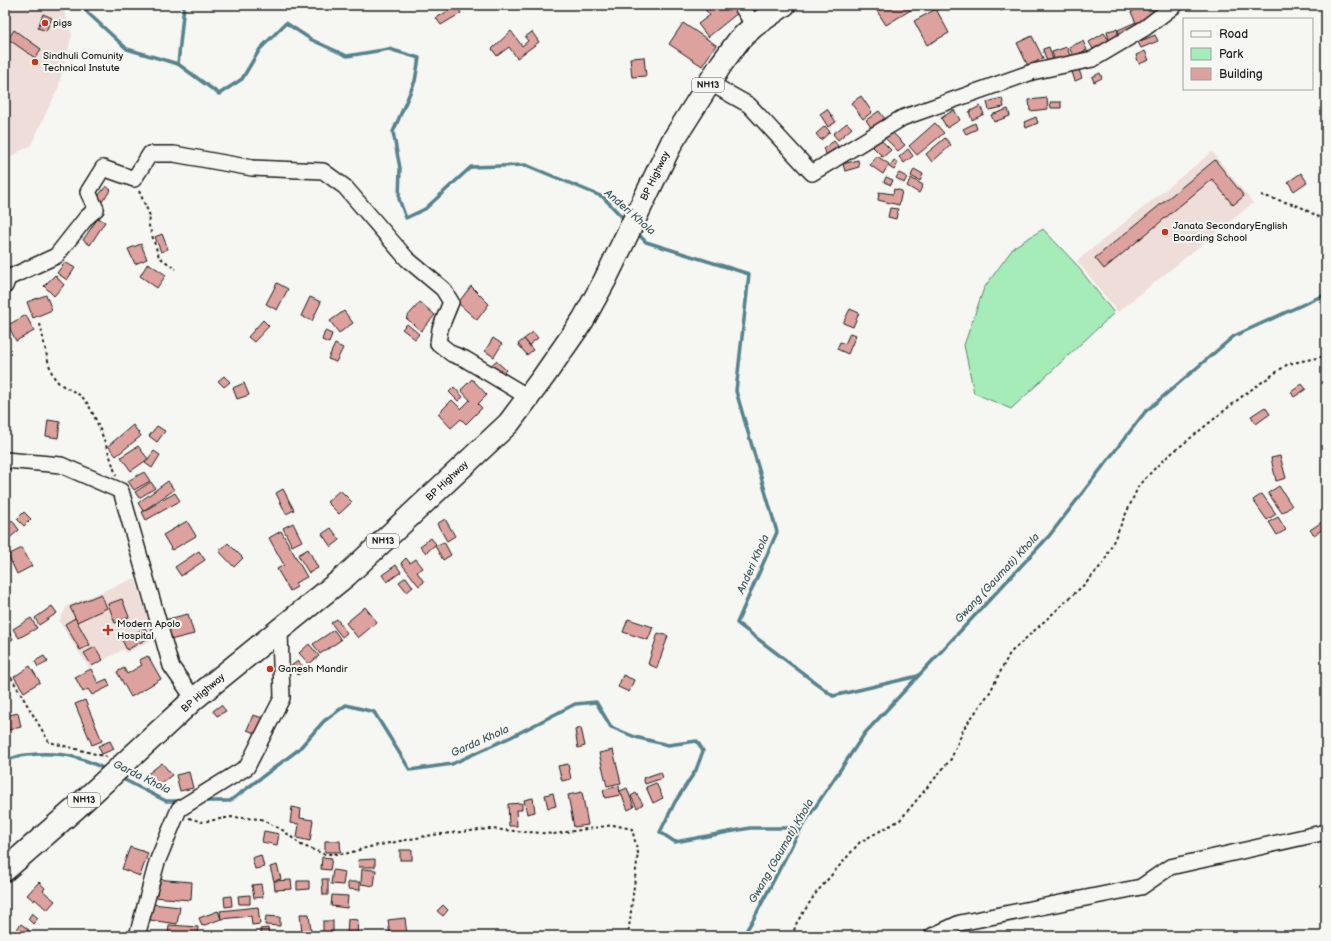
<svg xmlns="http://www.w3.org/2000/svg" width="1331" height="941" font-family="'Balsamiq Sans',sans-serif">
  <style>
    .built { fill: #eeddd9 }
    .green { fill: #a5ecb9; stroke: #60846a }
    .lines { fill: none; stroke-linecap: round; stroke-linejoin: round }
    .stream { stroke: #54828d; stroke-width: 3.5 }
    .building { fill: #dda29e; stroke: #1c1c1c }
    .minor-casing { stroke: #1c1c1c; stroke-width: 18 }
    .highway-casing { stroke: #1c1c1c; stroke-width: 25 }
    .path { stroke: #1c1c1c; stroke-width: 2; stroke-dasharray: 3 3; stroke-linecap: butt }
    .minor { stroke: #f6f6f2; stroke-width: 15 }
    .highway { stroke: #f6f6f2; stroke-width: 22 }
    .poi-dot { fill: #c8321e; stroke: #f6f6f2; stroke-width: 1.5 }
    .labels { text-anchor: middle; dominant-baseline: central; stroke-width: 4; stroke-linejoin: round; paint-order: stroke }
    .shield { fill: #f6f6f2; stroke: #5d5d5c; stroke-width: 1 }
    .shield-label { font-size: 9px; font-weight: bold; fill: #1c1c1c }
    .poi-label { font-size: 10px; fill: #1c1c1c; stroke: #f6f6f2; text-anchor: start }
    .street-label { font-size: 10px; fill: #1c1c1c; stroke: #f6f6f2 }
    .water-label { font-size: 11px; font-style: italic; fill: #3d585e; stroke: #f6f6f2 }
  </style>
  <rect width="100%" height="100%" fill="#f6f6f2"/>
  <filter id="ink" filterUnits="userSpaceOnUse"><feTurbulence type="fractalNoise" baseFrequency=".025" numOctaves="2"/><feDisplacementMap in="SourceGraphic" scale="8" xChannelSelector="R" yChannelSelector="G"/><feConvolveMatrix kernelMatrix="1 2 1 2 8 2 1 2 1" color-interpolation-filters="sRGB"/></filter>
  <g filter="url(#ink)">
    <!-- built -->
    <g class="built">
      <polygon points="5,5 62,5 72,35 58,88 31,145 5,160"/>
      <polygon points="1212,152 1253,203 1118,312 1077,261"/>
      <polygon points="135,578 154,639 126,653 124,649 89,668 59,621 67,606"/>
    </g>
    <!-- green -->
    <polygon class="green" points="1043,229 1075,263 1114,313 1011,409 974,393 964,345 984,288 1014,247"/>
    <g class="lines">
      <!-- stream -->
      <g class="stream">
        <polyline points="83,5 88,13 127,49 178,64 219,94 242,79 260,49 286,23 312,40 347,56 389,49 419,58 415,81 393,132 400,168 399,199 406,218 425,209 471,167 526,165 603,197 625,220"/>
        <polyline points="178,64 184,5"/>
        <polyline points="636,232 646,242 749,274 736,391 777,532 737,623 833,696 918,676"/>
        <path d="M 5,762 C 17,755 24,755 38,754 C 67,753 81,757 107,770"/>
        <polyline points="119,777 166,801 181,801"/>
        <polyline points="203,801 230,801 298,750 324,721 346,705 374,712 410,770 452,764 511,737 575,704 596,702 611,727 635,737 668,745 697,741 703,751 696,770 675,802 660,832 675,842 750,828 801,828"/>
        <polyline points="743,936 754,918 801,828 865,733 1049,536 1145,412 1234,336 1326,294"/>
      </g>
    </g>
    <!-- building -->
    <g class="building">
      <polygon points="701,5 734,5 739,12 708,37 698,24 710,15"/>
      <polygon points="879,5 912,5 914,8 886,25 875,8"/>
      <polygon points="998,5 1012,5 1001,11"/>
      <polygon points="1145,5 1150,5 1155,14 1136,23 1131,12"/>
      <polygon points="457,6 461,13 441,25 436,18"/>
      <polygon points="936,9 949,33 927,45 914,21"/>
      <polygon points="43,14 52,18 46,31 38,28"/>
      <polygon points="1136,22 1139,29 1121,37 1118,30"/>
      <polygon points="683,23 716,45 702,66 669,44"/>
      <polygon points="1117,29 1119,38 1109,40 1107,31"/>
      <polygon points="14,30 41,49 35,58 8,39"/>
      <polygon points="511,31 522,46 528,41 525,37 532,32 539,42 517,58 509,47 497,56 492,49"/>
      <polygon points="1104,33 1109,40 1093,49 1089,42"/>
      <polygon points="1155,35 1158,41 1141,48 1138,42"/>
      <polygon points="1032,36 1043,58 1028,66 1017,43"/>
      <polygon points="1083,41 1087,50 1073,56 1069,47"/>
      <polygon points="1049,47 1053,60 1047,62 1043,49"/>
      <polygon points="1067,47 1070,56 1055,61 1052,52"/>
      <polygon points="1145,51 1149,60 1139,64 1136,55"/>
      <polygon points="644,57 646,76 632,77 630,58"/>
      <polygon points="1078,67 1082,78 1075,81 1071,69"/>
      <polygon points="1100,73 1102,78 1094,82 1092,77"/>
      <polygon points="861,96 872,112 863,119 851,103"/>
      <polygon points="1002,98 1004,107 989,110 987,102"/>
      <polygon points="1047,98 1048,109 1030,111 1029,100"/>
      <polygon points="1050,102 1061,102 1061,108 1051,108"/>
      <polygon points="980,106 984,114 972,120 969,112"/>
      <polygon points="827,109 836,122 828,127 820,114"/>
      <polygon points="1008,109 1010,116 994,122 991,115"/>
      <polygon points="954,110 960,120 947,128 941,118"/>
      <polygon points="879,111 885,119 872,129 866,120"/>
      <polygon points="1036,117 1038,123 1026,128 1024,122"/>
      <polygon points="847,123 852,128 838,140 833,134"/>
      <polygon points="935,123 944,133 917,155 909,146"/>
      <polygon points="975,123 977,129 966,134 963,129"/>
      <polygon points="825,126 830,132 821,140 816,134"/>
      <polygon points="890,130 905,145 898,151 884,137"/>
      <polygon points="879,138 891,150 883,157 872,146"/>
      <polygon points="945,138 951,145 932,162 926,154"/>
      <polygon points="834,141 838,146 827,155 823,149"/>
      <polygon points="908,149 913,156 904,163 899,157"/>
      <polygon points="877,156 889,164 883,174 870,165"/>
      <polygon points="858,160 859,167 845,171 843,164"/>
      <polygon points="894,160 898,163 894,170 889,167"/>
      <polygon points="1215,160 1244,196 1233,205 1212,179 1104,269 1095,258"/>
      <polygon points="914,169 923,174 920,181 911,176"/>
      <polygon points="899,173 907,177 904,183 896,178"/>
      <polygon points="1301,173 1307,182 1294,191 1288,182"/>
      <polygon points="886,177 893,180 891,185 884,182"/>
      <polygon points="911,178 923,185 919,193 907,186"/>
      <polygon points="106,186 111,190 100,204 95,200"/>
      <polygon points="894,189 902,191 899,205 878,200 879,192 893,194"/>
      <polygon points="890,208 898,209 896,219 888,217"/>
      <polygon points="98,218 105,222 90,245 83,240"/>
      <polygon points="162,234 168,249 161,252 155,237"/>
      <polygon points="141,244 147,259 135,264 128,249"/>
      <polygon points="65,262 75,268 67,280 57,273"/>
      <polygon points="148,263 166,275 157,288 140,276"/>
      <polygon points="55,275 64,285 54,296 44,286"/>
      <polygon points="277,283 288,289 277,310 266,304"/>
      <polygon points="471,286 489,304 477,320 458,303"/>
      <polygon points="46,295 52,310 33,318 27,302"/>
      <polygon points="310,297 321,302 312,321 301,316"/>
      <polygon points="420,302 435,315 421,331 406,318"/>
      <polygon points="850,309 859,313 853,327 843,323"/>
      <polygon points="344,311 353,323 339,333 330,321"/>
      <polygon points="26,315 34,331 16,341 8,325"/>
      <polygon points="263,320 269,326 254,342 248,337"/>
      <polygon points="407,324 419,334 415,339 402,329"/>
      <polygon points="325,331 332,334 329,343 322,340"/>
      <polygon points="533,332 538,338 529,345 524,339"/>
      <polygon points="850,333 856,335 848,354 837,349 840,342 845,344"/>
      <polygon points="493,338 502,344 494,357 485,351"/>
      <polygon points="524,339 533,350 527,355 518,344"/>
      <polygon points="335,344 343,348 336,362 328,359"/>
      <polygon points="496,361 506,370 499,377 489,367"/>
      <polygon points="224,376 230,382 224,387 218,381"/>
      <polygon points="472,379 487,395 478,404 482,408 466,424 461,419 451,428 438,414 452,400 461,409 470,400 461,390"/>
      <polygon points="244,383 249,395 237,399 233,388"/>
      <polygon points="1302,384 1306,389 1294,397 1291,392"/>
      <polygon points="454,387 463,397 458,401 449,392"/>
      <polygon points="6,394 8,414 5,414 5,395"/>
      <polygon points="1265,407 1270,414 1256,424 1251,416"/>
      <polygon points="48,420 60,422 58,438 46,436"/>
      <polygon points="133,425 141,436 116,456 108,446"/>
      <polygon points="157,426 165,431 157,442 149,436"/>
      <polygon points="138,446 148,459 131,471 121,457"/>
      <polygon points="154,451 160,455 152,468 145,463"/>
      <polygon points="1280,456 1286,478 1276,481 1271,458"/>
      <polygon points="144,472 150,481 134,490 128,481"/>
      <polygon points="168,481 174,490 143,511 138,503"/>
      <polygon points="151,482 155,488 139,498 135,492"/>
      <polygon points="1279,486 1292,506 1282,513 1268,493"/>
      <polygon points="283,489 294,510 286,514 276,493"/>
      <polygon points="340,490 352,502 339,514 327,502"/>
      <polygon points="175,493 180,501 146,520 142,512"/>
      <polygon points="1262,494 1276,514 1267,520 1253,500"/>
      <polygon points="24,512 31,519 24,526 17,519"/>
      <polygon points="1278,517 1286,530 1277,535 1269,522"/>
      <polygon points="445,519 455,536 447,541 437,524"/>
      <polygon points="12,520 19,530 6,541 5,526"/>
      <polygon points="187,521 196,536 172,550 163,535"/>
      <polygon points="1322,522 1326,527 1314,535 1310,530"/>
      <polygon points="293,523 302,541 292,546 283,528"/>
      <polygon points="331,528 340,540 331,547 322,534"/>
      <polygon points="281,531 307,577 295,583 297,587 290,591 277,569 284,565 269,538"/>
      <polygon points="431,538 436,544 426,553 420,546"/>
      <polygon points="444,542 451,555 443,560 435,546"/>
      <polygon points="228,543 243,558 234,567 219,551"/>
      <polygon points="22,548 32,566 17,574 8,555"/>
      <polygon points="308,549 318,568 309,573 298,555"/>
      <polygon points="199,551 205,560 181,576 175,567"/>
      <polygon points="406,558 410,563 416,559 423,568 417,572 424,582 419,586 401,563"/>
      <polygon points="396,565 401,572 387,582 382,575"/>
      <polygon points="406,577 413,587 407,592 399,582"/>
      <polygon points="101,594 107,608 77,622 70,607"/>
      <polygon points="122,599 129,617 115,623 108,604"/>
      <polygon points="52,606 57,613 39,625 35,618"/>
      <polygon points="365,607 377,622 358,638 346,623"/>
      <polygon points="188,614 194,634 170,640 164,620"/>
      <polygon points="31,618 37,628 19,638 13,629"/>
      <polygon points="75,618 90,645 80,650 65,624"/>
      <polygon points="337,619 347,633 342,637 331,623"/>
      <polygon points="628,619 653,627 648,640 623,632"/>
      <polygon points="7,628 13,639 5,644 5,629"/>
      <polygon points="145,628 150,637 127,650 122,640"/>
      <polygon points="334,630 341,640 320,654 313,644"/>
      <polygon points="658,633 668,636 657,668 648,664"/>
      <polygon points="309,644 319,656 309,664 299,653"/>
      <polygon points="95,647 103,660 92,666 84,653"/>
      <polygon points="44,656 48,662 38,667 35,661"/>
      <polygon points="148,656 161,679 131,697 117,672 124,668 127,674 142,665 139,660"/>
      <polygon points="298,661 305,669 298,675 291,666"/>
      <polygon points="30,666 40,682 24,692 14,677"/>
      <polygon points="91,669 98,683 107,679 110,686 92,695 88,689 83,692 75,677"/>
      <polygon points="623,675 634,680 629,692 618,687"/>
      <polygon points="85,700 102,741 92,745 75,704"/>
      <polygon points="221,705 226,711 217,716 213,711"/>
      <polygon points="18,713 21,727 5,731 5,716"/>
      <polygon points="253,715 263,718 257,734 247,730"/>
      <polygon points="581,728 585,746 578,748 575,730"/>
      <polygon points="110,741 114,749 102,754 98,746"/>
      <polygon points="613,750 621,783 607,786 599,753"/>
      <polygon points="162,763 172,775 155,788 145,776"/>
      <polygon points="568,764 571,779 562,781 558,766"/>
      <polygon points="189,772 193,788 180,791 176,775"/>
      <polygon points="661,772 663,778 645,784 643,778"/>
      <polygon points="656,783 663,798 653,803 646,787"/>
      <polygon points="619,786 620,795 605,798 603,790"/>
      <polygon points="627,788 634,807 628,810 620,791"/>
      <polygon points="582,792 588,825 574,827 568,795"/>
      <polygon points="553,793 556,806 548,808 545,795"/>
      <polygon points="636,793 643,804 637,808 631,796"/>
      <polygon points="533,798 535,812 527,814 524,800"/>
      <polygon points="522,803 522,810 516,810 517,826 509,826 508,804"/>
      <polygon points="292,807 301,809 300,818 313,820 310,841 297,838 299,824 290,823"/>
      <polygon points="264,831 279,834 277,845 262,842"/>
      <polygon points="325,841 340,841 341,852 325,852"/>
      <polygon points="130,847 148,853 140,876 122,869"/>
      <rect x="400" y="850" width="12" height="10"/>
      <polygon points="261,855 264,867 255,869 252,858"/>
      <polygon points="322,857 332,858 330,870 321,869"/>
      <polygon points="375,859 375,867 359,867 358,860"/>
      <polygon points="277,865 281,879 274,881 270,867"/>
      <polygon points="362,869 376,870 374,886 361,884"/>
      <polygon points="333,870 345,872 343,885 331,884"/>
      <polygon points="155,879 192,882 191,900 153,897"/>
      <polygon points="322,879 328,879 328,895 323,895"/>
      <polygon points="291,880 292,889 275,890 274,881"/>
      <polygon points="297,881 309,881 309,889 297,890"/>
      <polygon points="39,882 45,888 43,891 55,901 47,910 35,899 34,901 27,895"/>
      <polygon points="348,882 360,882 360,890 348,889"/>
      <polygon points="261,884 263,897 254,898 252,885"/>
      <polygon points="250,895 250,904 239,904 238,896"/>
      <polygon points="332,895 348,896 347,908 331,906"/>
      <polygon points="231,896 232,906 225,907 224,897"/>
      <polygon points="152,904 180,907 177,924 150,920"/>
      <polygon points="443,905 448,910 443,916 437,911"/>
      <polygon points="258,907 260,924 252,925 251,916 221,919 220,911"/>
      <polygon points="218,911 221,919 202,926 199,918"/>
      <polygon points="32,913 38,918 33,924 28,919"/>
      <polygon points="300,914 309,914 311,932 302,933"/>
      <polygon points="266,916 280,917 280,926 265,925"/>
      <polygon points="405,918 407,936 390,936 388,920"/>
      <polygon points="348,919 358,920 357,935 347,935"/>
      <rect x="323" y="921" width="10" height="13"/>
      <polygon points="21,924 29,930 24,936 11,936"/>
      <polygon points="169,925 198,927 197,936 168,936"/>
      <polygon points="268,928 269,936 262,936 260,929"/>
    </g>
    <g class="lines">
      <defs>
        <g id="minor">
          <polyline points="741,5 754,26"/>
          <polyline points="710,83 749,105 812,173 902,118 1032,72 1093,59 1145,28 1175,5"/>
          <polyline points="5,286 8,278 56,256 86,218 96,209 88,192 103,168 134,179 150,154 174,154 252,168 323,171 345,187 407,259 443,289 451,302 440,329 438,343 452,354 465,359 528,397"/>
          <polyline points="5,460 61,465 121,491 171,666 194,699"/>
          <polyline points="137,936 157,862 179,809 247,767 282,698 280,631"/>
          <polyline points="932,936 960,923 1141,887 1170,867 1326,832"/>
        </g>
        <polyline id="highway" points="5,870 76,808 194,699 347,575 509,423 544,376 583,320 605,280 672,142 722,63 739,40 754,26 784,5"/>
      </defs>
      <!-- minor casing -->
      <use href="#minor" class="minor-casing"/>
      <!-- highway casing -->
      <use href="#highway" class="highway-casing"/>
      <!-- path -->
      <g class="path">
        <polyline points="139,191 150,216 149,226 159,257 176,269"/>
        <polyline points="1261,195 1299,206 1326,221"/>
        <path d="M 40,324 C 43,336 48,368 54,377 C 61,389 75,389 84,399 C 94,409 112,460 116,476"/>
        <polyline points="5,667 49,742 107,757"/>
        <polyline points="189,818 202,822 231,817 261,819 284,831 301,845 324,854 345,854 369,847 432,835 489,829 554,834 613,825 632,829 638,853 628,936"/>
        <polyline points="792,936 797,922 816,893 860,842 900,820 951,759 964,728 990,692 1010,653 1087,582 1104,562 1139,485 1162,461 1245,394 1288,364 1326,356"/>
      </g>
      <!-- minor -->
      <use href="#minor" class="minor"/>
      <!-- highway -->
      <use href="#highway" class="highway"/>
    </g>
  </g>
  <!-- markers -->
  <g class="poi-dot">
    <circle cx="45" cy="23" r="4"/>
    <circle cx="35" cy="62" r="4"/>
    <circle cx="1165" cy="232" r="4"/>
    <path d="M106 624h4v4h4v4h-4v4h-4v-4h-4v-4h4z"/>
    <circle cx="270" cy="669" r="4"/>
  </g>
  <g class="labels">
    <!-- shield labels -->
    <g class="shield">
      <rect x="692" y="78" width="32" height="14" rx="3"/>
      <rect x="367" y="534" width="32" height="14" rx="3"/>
      <rect x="68" y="793" width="32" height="14" rx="3"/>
    </g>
    <g class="shield-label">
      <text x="708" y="85">NH13</text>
      <text x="383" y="541">NH13</text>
      <text x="84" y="800">NH13</text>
    </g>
    <!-- poi labels -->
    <g class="poi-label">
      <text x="53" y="23">pigs</text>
      <text x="43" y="56">Sindhuli Comunity<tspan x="43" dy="12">Technical Instute</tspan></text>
      <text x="1173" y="226">Janata SecondaryEnglish<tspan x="1173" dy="12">Boarding School</tspan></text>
      <text x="117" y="624">Modern Apolo<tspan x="117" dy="12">Hospital</tspan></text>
      <text x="278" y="669">Ganesh Mandir</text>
    </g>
    <!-- street labels -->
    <g class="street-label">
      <text transform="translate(655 176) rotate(-64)">BP Highway</text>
      <text transform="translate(447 481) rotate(-43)">BP Highway</text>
      <text transform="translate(203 693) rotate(-41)">BP Highway</text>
    </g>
    <!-- water labels -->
    <g class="water-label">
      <text transform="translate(630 212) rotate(41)">Anderi Khola</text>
      <text transform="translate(753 564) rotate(-66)">Anderi Khola</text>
      <text transform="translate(997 578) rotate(-47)">Gwang (Gaumati) Khola</text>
      <text transform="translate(480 741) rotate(-24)">Garda Khola</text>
      <text transform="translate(142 777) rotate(26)">Garda Khola</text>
      <text transform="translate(781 851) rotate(-60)">Gwang (Gaumati) Khola</text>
    </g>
  </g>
  <!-- margin -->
  <rect width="1331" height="941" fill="none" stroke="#f6f6f2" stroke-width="20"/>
  <rect x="10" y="10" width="1311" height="921" fill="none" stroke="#1c1c1c" stroke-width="1.5" filter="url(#ink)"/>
  <!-- legend -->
  <rect x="1183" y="18" width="130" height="72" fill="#f6f6f2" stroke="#9f9f9c"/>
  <rect x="1191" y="31" width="20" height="6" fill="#f6f6f2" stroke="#9f9f9c"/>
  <text x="1219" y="38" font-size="12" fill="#1c1c1c">Road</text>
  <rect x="1191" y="48" width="20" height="12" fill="#a5ecb9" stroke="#9f9f9c"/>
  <text x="1219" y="58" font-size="12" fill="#1c1c1c">Park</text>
  <rect x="1191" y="68" width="20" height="12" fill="#dda29e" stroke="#9f9f9c"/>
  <text x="1219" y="78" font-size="12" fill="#1c1c1c">Building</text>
</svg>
